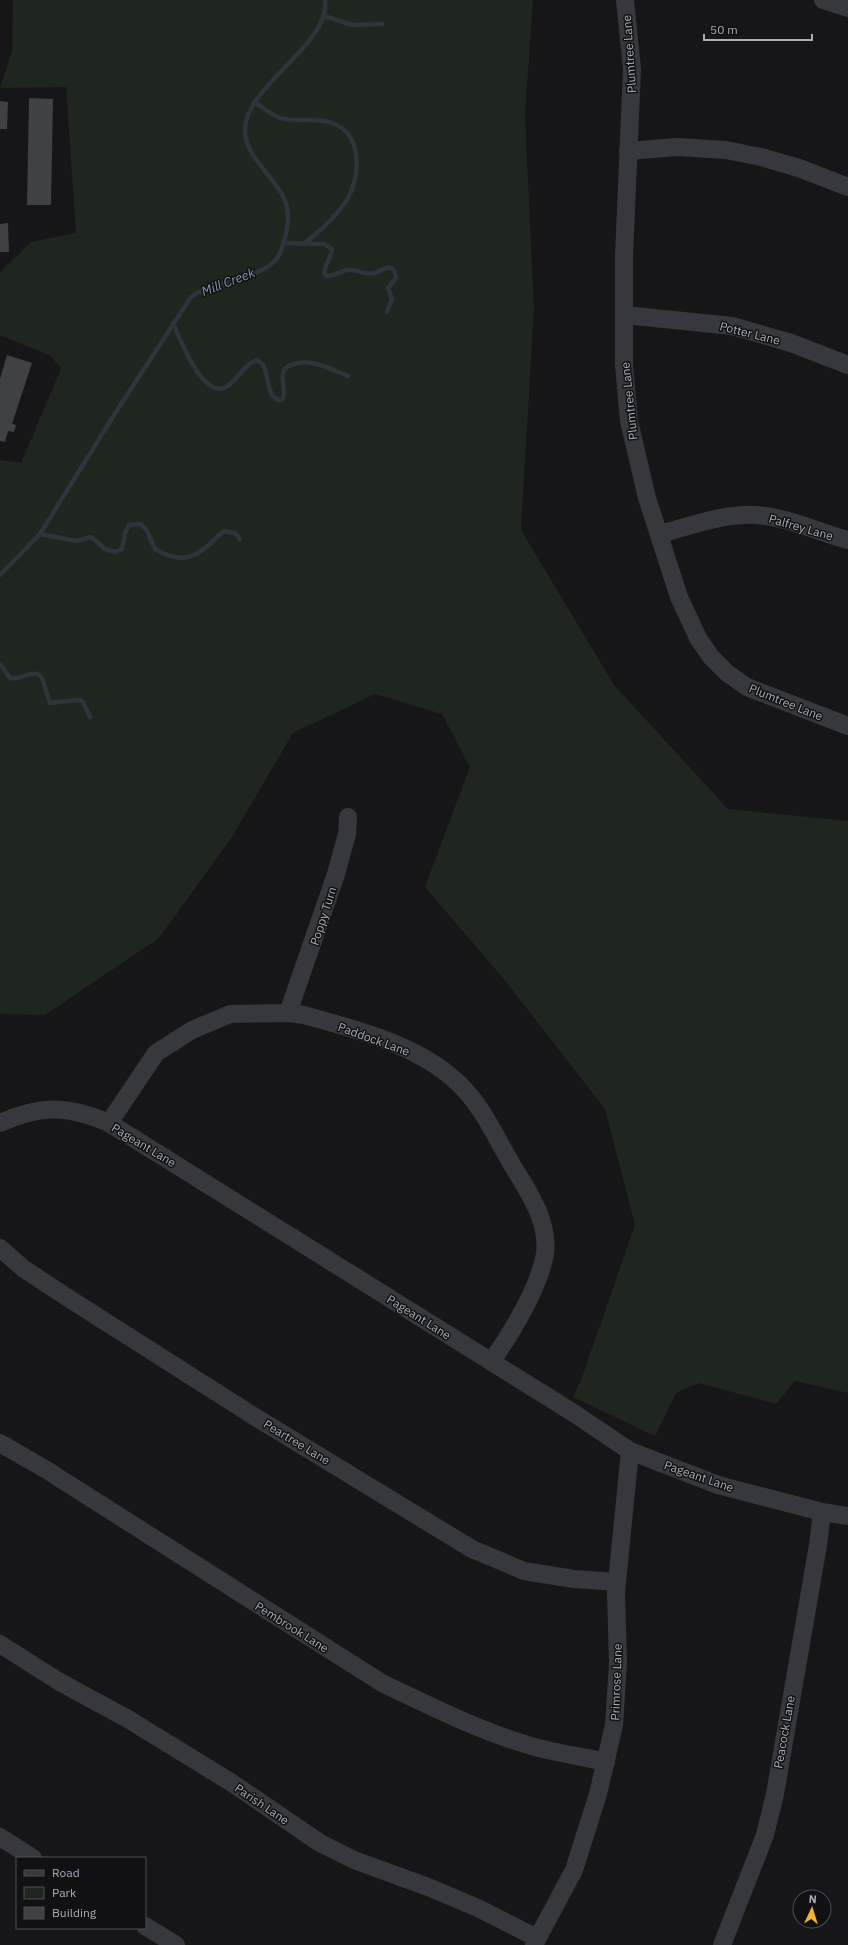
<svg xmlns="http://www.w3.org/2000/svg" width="848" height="1945" font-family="'IBM Plex Sans',sans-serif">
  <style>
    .green { fill: #1e261f }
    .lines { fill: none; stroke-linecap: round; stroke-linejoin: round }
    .stream { stroke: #2c353c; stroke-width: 4.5 }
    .building { fill: #404145 }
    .minor { stroke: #37383d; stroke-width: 18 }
    .labels { text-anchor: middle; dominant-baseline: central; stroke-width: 3; stroke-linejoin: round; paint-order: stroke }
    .street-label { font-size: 12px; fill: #a8adb8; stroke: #111113 }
    .water-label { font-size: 13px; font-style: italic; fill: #7f9bb3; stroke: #111113 }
  </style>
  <rect width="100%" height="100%" fill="#161618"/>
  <!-- green -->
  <polygon class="green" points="13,0 533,0 525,115 534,309 521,530 614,685 728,809 848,821 848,1393 795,1381 776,1404 699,1383 676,1393 655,1436 573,1397 581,1380 635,1225 605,1109 503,978 425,887 470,767 442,714 375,694 293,733 232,837 159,938 45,1015 0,1014 0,460 21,463 61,369 51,356 0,335 0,272 31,242 76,233 66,87 0,88 12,51"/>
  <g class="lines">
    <!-- stream -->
    <g class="stream">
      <polyline points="324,16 352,25 382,24"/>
      <path d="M 254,102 C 262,107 270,114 278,117 C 295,124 315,116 332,123 C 363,134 361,175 347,200 C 336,217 320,231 304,244"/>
      <path d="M 284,243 L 324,244 L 332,249 C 331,259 325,264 324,273 L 327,276 C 335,276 340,271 347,270 C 356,268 364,276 375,273 C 382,271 388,264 394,270 L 396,278 L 388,288 L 392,299 L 387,312"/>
      <path d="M 173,323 C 180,338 204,405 229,385 C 238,378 245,364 257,360 C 272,366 263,395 279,400 L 282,400 C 287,392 281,382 283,373 C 285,362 308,361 316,364 C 327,366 337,372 348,376"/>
      <path d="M 40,534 L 76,541 L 91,537 L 105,549 L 115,552 L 122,549 L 125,533 L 129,525 L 141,524 L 147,531 L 155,549 C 177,562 191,561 210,544 C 215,540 219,534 224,531 L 235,533 L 240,539"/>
      <path d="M 0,575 L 40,534 L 114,415 L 191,297 C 215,279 261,281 278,257 C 282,250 284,241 286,234 C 289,222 289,210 284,198 C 272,173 239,153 246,122 C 254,82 331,41 325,0"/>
      <path d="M 0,664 L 10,678 C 20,680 27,672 38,674 L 42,678 L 50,703 L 79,700 L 83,702 L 90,717"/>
    </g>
  </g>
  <!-- building -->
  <g class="building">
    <polygon points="29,98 53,99 51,205 27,205"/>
    <polygon points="0,101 8,102 7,129 0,129"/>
    <polygon points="8,223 9,252 0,252 0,224"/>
    <polygon points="7,355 32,363 12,424 16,425 14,432 8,431 5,442 0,441 0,379"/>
  </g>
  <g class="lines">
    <!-- minor -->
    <g class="minor">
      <polyline points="625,0 632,69 624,256 624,365 629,421 647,498 679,597 698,638 711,657 727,673 747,687 848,726"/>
      <polyline points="823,0 848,8"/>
      <polyline points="628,151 677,147 726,150 761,157 799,168 848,187"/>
      <polyline points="625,315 732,326 791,343 848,365"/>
      <path d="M 660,534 C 687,527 716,516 744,515 C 780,513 814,531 848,540"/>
      <polyline points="288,1013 336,874 347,834 348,817"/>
      <path d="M 0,1123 C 41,1105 67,1105 109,1123 L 572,1412 L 630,1451 L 718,1485 L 822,1512 L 848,1516"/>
      <path d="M 109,1123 L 156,1053 L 192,1030 L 230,1014 L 288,1013 L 304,1015 C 358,1030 424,1046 464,1089 C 485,1111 498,1142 514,1168 C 530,1194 549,1223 545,1254 C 539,1288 511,1334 491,1362"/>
      <polyline points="0,1248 24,1269 65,1296 252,1415 472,1549 524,1571 574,1579 617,1582"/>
      <path d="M 0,1443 L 45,1469 L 382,1683 C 430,1706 478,1730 528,1745 C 554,1753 580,1756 606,1762"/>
      <polyline points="0,1644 58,1681 128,1719 232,1783 320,1843 354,1860 428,1887 478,1908 537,1938"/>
      <polyline points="0,1837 33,1858"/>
      <polyline points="145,1926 176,1945"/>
      <polyline points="534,1945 574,1870 598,1794 614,1725 618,1663 616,1592 630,1451"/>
      <polyline points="722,1945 765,1835 775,1794 818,1545 822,1512"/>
    </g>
  </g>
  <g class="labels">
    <!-- street labels -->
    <g class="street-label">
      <text transform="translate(629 54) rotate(-94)">Plumtree Lane</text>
      <text transform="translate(750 333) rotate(14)">Potter Lane</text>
      <text transform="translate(629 401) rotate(-96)">Plumtree Lane</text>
      <text transform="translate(801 527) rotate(16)">Palfrey Lane</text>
      <text transform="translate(786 702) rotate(22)">Plumtree Lane</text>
      <text transform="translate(323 916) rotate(-72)">Poppy Turn</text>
      <text transform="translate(374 1039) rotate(20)">Paddock Lane</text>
      <text transform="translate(144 1145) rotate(31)">Pageant Lane</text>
      <text transform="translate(419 1317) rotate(32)">Pageant Lane</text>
      <text transform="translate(297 1442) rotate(31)">Peartree Lane</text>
      <text transform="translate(699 1476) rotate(19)">Pageant Lane</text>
      <text transform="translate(292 1627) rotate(32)">Pembrook Lane</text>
      <text transform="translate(616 1682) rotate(-88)">Primrose Lane</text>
      <text transform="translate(784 1732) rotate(-80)">Peacock Lane</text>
      <text transform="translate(262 1804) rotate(34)">Parish Lane</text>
    </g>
    <!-- water labels -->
    <g class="water-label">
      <text transform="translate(228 282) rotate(-21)">Mill Creek</text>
    </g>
  </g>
  <!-- legend -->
  <rect x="16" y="1857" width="130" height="72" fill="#111113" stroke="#4d4f55"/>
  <rect x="24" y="1870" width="20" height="6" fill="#37383d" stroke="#4d4f55"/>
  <text x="52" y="1877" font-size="12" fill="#a8adb8">Road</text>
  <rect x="24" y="1887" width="20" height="12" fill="#1e261f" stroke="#4d4f55"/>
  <text x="52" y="1897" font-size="12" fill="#a8adb8">Park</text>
  <rect x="24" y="1907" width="20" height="12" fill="#404145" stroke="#4d4f55"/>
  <text x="52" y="1917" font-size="12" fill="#a8adb8">Building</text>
  <!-- north arrow -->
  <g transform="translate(812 1909) rotate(4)"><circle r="19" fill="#111113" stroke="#4d4f55"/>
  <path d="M0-3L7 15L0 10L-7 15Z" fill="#f2b134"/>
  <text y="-6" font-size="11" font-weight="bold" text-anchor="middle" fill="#a8adb8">N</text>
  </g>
  <!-- scale -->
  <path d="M704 34v6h108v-6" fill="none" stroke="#a8adb8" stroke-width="2"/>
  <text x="710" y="34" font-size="12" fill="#a8adb8" stroke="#111113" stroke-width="3" paint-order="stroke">50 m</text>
</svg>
